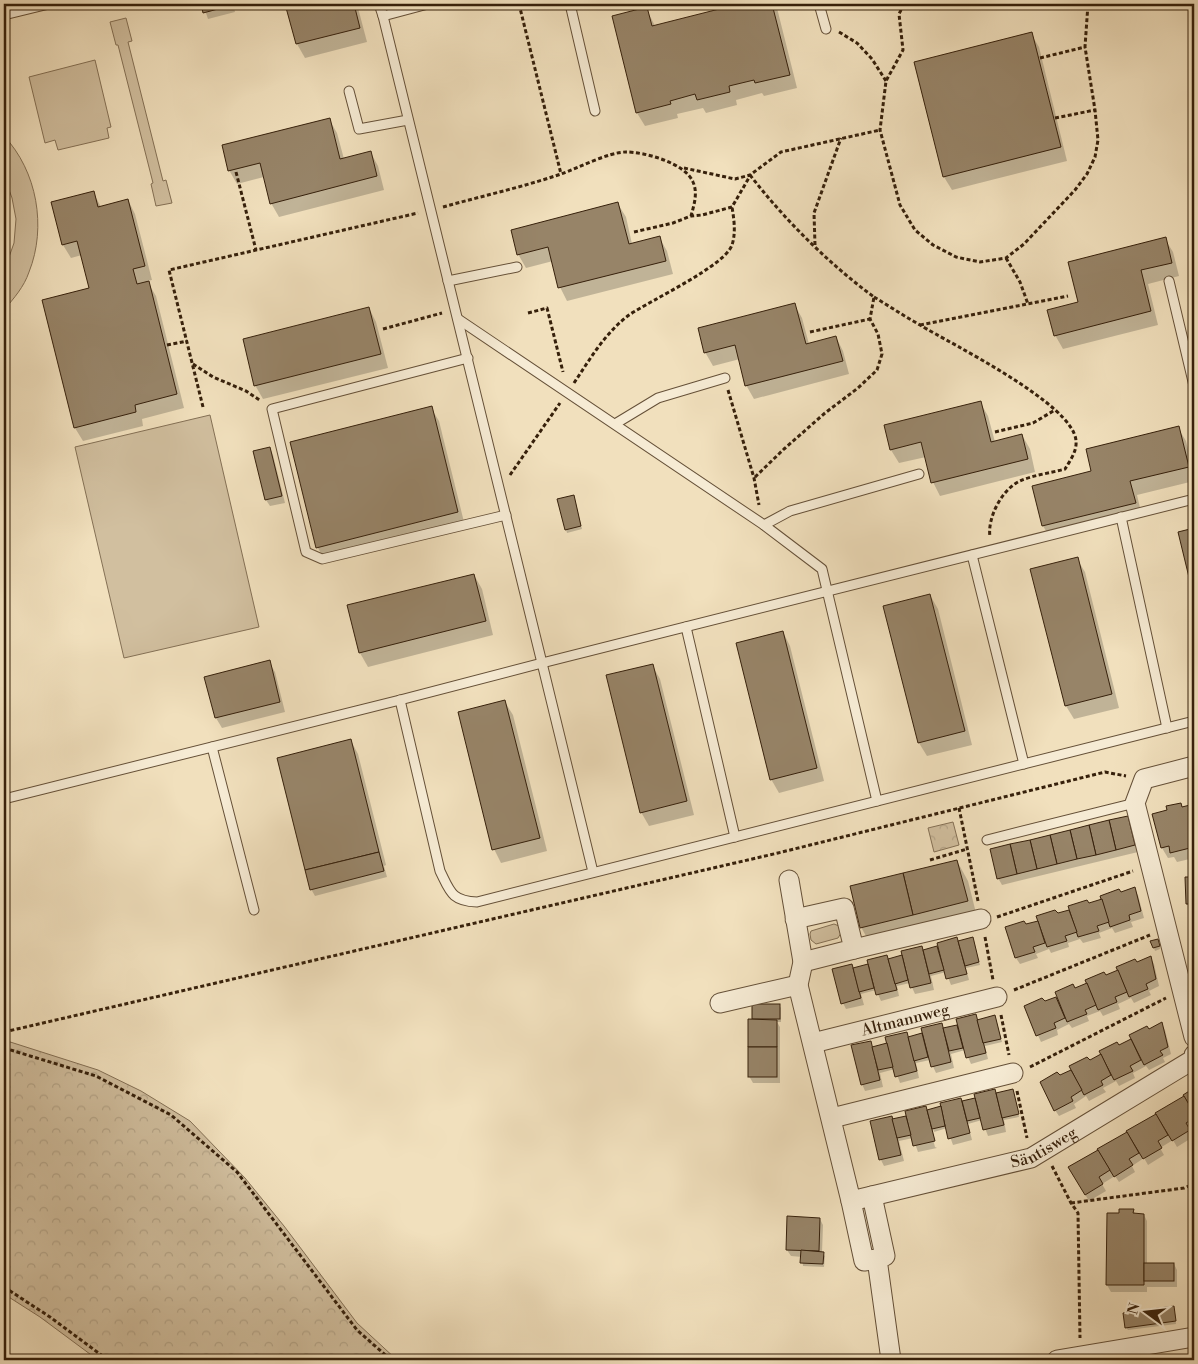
<svg xmlns="http://www.w3.org/2000/svg" width="1198" height="1364" font-family="'Libre Bodoni',serif">
  <style>
    .grass { fill: #d1bf9f; stroke: #847055 }
    .park { fill: url(#park-crowns); stroke: #847055 }
    .shadow { fill: #0003 }
    .building { fill: #978468; stroke: #36200b }
    .lines { fill: none; stroke-linecap: round; stroke-linejoin: round }
    .service-casing { stroke: #655038; stroke-width: 11 }
    .minor-casing { stroke: #655038; stroke-width: 21 }
    .path { stroke: #36200b; stroke-width: 3; stroke-dasharray: 4 2.5; stroke-linecap: butt }
    .service { stroke: #f6ebd4; stroke-width: 9 }
    .minor { stroke: #f6ebd4; stroke-width: 19 }
    .labels { text-anchor: middle; dominant-baseline: central; stroke-width: 4.5; stroke-linejoin: round; paint-order: stroke }
    .street-label { font-size: 16px; fill: #36200b; stroke: #f6ebd4 }
  </style>
  <defs>
    <pattern id="park-crowns" width="20" height="18" patternUnits="userSpaceOnUse" patternTransform="scale(1.25)"><rect width="20" height="18" fill="#d1bf9f"/><path d="M2 6a3 3 0 1 1 6 0M12 15a3 3 0 1 1 6 0" fill="none" stroke="#b4a488"/></pattern>
  </defs>
  <rect width="100%" height="100%" fill="#f1e0bd"/>
  <filter id="stains"><feTurbulence type="fractalNoise" baseFrequency=".004" numOctaves="4"/><feColorMatrix values="0 0 0 0 .2 0 0 0 0 .09 0 0 0 0 .02 0 0 0 .5 -.17"/></filter>
  <radialGradient id="worn" r=".72"><stop offset=".6" stop-color="#630" stop-opacity="0"/><stop offset="1" stop-color="#630" stop-opacity=".3"/></radialGradient>
  <!-- grass -->
  <g class="grass">
    <polygon points="126,18 132,41 128,42 163,181 166,180 172,203 156,206 151,184 153,183 118,45 116,45 110,22"/>
    <polygon points="95,60 111,127 107,128 109,138 58,150 55,140 45,143 29,77"/>
    <path d="M 4,136 C 37,171 47,227 29,272 C 24,287 14,298 4,310 L 4,271 L 14,243 L 16,219 L 12,198 L 4,176 Z"/>
    <polygon points="210,415 259,627 124,658 75,447"/>
    <polygon points="834,924 839,926 841,933 838,938 816,944 811,940 810,934 811,931"/>
  </g>
  <!-- park -->
  <g class="park">
    <polygon points="953,822 959,845 934,852 928,828"/>
    <polygon points="4,1040 98,1070 141,1091 190,1121 245,1178 284,1226 357,1323 397,1360 98,1360 40,1317 4,1294"/>
  </g>
  <!-- shadow -->
  <g class="shadow">
    <polygon points="203,4 233,4 235,12 208,19"/>
    <polygon points="287,4 357,4 367,42 305,58 297,44"/>
    <polygon points="736,4 776,4 797,88 764,96 762,93 736,100 737,105 706,113 703,108 677,114 678,118 645,126 637,113 646,8 655,26 736,6"/>
    <polygon points="1031,34 1039,47 1067,161 952,190 944,177 915,63"/>
    <polygon points="329,119 337,133 344,159 371,153 378,166 384,190 279,217 271,203 264,177 237,184 229,170"/>
    <polygon points="93,192 101,207 128,200 135,214 152,280 147,281 156,296 184,408 142,419 143,426 83,441 75,428 91,289 82,255 71,258 63,245"/>
    <polygon points="618,204 626,217 632,244 659,237 667,251 673,274 567,301 560,287 553,261 526,268 518,254"/>
    <polygon points="1165,239 1173,252 1179,276 1148,284 1158,325 1063,349 1055,335 1080,303"/>
    <polygon points="794,304 802,318 809,344 836,337 843,351 849,374 754,399 746,385 740,359 713,366 705,352"/>
    <polygon points="369,308 376,322 388,368 263,399 255,385"/>
    <polygon points="980,402 988,416 995,442 1022,435 1030,449 1035,472 940,496 933,482 926,457 899,463 891,450 885,426"/>
    <polygon points="431,408 439,421 465,526 325,561 318,548 292,443"/>
    <polygon points="1178,428 1186,441 1194,474 1194,481 1137,495 1142,516 1051,539 1043,526 1034,487 1093,472"/>
    <polygon points="270,448 273,455 285,503 270,506 266,500"/>
    <polygon points="575,499 582,529 567,533 558,500"/>
    <polygon points="1194,529 1194,593 1179,533"/>
    <polygon points="1077,559 1085,572 1119,708 1074,719 1066,706"/>
    <polygon points="474,575 482,589 493,635 368,667 360,653 349,606"/>
    <polygon points="930,595 938,609 972,745 927,756 919,743"/>
    <polygon points="783,632 790,646 824,781 779,793 771,779"/>
    <polygon points="269,662 275,672 285,712 222,728 216,718 206,678"/>
    <polygon points="652,665 660,679 694,815 649,826 641,812"/>
    <polygon points="505,702 513,715 547,851 501,863 494,849"/>
    <polygon points="351,741 358,754 386,865 384,866 387,877 315,896 311,889"/>
    <polygon points="1194,805 1194,858 1177,862 1174,857 1168,858 1162,848 1154,815"/>
    <polygon points="1128,817 1131,824 1138,852 1002,885 998,878"/>
    <polygon points="957,861 968,881 978,921 872,947 861,927"/>
    <polygon points="1194,878 1194,922 1194,910 1191,910 1187,904 1187,879"/>
    <polygon points="1134,889 1138,895 1144,918 1131,922 1133,927 1115,933 1112,928 1099,933 1101,938 1083,943 1080,939 1068,943 1069,947 1051,953 1049,949 1036,954 1038,958 1020,964 1016,958 1006,928 1025,926"/>
    <polygon points="974,941 980,965 966,968 969,980 951,985 946,972 931,976 934,990 915,994 910,983 897,986 899,996 881,1001 876,990 861,994 864,1005 846,1009 843,1003 851,965 854,969 869,965 887,956 889,960 922,948 923,951 959,942"/>
    <polygon points="1152,942 1159,943 1160,949 1155,951"/>
    <polygon points="1150,957 1154,964 1159,986 1149,991 1151,995 1134,1003 1131,998 1118,1004 1120,1009 1103,1016 1100,1011 1087,1016 1089,1021 1072,1028 1069,1024 1057,1030 1058,1035 1041,1042 1025,1006 1044,1003 1058,998"/>
    <polygon points="779,1005 781,1008 781,1022 777,1022 780,1027 780,1083 753,1083 749,1076 753,1019"/>
    <polygon points="975,1015 978,1021 996,1020 1002,1042 985,1046 988,1059 971,1064 965,1050 951,1054 954,1068 936,1073 930,1060 916,1063 919,1078 900,1083 895,1069 880,1073 883,1087 865,1091 862,1084 870,1042 873,1048 882,1045 906,1033 909,1038 957,1026 960,1031"/>
    <polygon points="1161,1023 1165,1030 1171,1054 1163,1058 1165,1062 1149,1070 1146,1066 1133,1073 1135,1078 1119,1086 1116,1081 1103,1088 1106,1092 1089,1101 1086,1096 1074,1104 1076,1108 1059,1116 1055,1110 1059,1077"/>
    <polygon points="1194,1090 1194,1127 1189,1130 1193,1137 1177,1147 1173,1140 1160,1148 1164,1155 1148,1165 1144,1158 1132,1166 1135,1172 1119,1182 1115,1176 1102,1184 1106,1191 1089,1201 1069,1167 1157,1115"/>
    <polygon points="1014,1093 1019,1117 1004,1120 1006,1132 988,1136 982,1120 968,1124 972,1140 953,1145 947,1128 934,1132 929,1113 926,1113 935,1147 937,1148 918,1152 913,1138 899,1141 904,1161 884,1166 881,1160 893,1120 974,1099 977,1104 996,1094"/>
    <polygon points="1133,1210 1136,1215 1144,1215 1147,1221 1147,1264 1174,1264 1177,1270 1177,1287 1147,1287 1147,1292 1111,1292 1107,1285 1108,1214 1120,1215"/>
    <polygon points="820,1219 823,1225 822,1253 825,1256 824,1267 803,1266 802,1257 791,1256 787,1250"/>
    <polygon points="1174,1310 1176,1324 1128,1330 1126,1327"/>
  </g>
  <!-- building -->
  <g class="building">
    <polygon points="201,4 232,4 233,5 203,13"/>
    <polygon points="285,4 354,4 360,28 296,44"/>
    <polygon points="735,4 772,4 790,75 755,83 754,80 729,86 730,92 697,100 695,94 670,101 671,104 636,113 612,16 647,7 652,26 735,5"/>
    <polygon points="1032,32 1061,147 943,177 914,62"/>
    <polygon points="330,118 340,159 371,151 377,176 270,204 260,163 228,171 222,145"/>
    <polygon points="94,191 98,207 128,199 145,266 133,269 137,284 149,281 177,394 135,405 136,412 74,428 42,300 89,288 77,241 62,245 51,202"/>
    <polygon points="618,202 629,244 660,236 666,261 558,288 548,247 517,255 511,230"/>
    <polygon points="1166,237 1172,263 1141,270 1151,311 1054,336 1047,310 1078,302 1068,262"/>
    <polygon points="795,303 806,344 836,336 843,361 745,386 735,345 704,353 698,328"/>
    <polygon points="369,307 381,354 254,386 243,339"/>
    <polygon points="981,401 991,442 1022,434 1028,459 931,483 921,442 890,450 884,425"/>
    <polygon points="432,406 458,512 316,548 290,442"/>
    <polygon points="1179,426 1189,467 1130,481 1136,503 1042,526 1032,486 1091,471 1086,449"/>
    <polygon points="270,447 282,496 265,500 253,451"/>
    <polygon points="574,495 581,526 565,530 557,499"/>
    <polygon points="1194,528 1194,598 1178,532"/>
    <polygon points="1078,557 1112,694 1065,706 1030,569"/>
    <polygon points="474,574 486,621 359,653 347,605"/>
    <polygon points="930,594 965,731 918,743 883,606"/>
    <polygon points="783,631 817,768 770,780 736,643"/>
    <polygon points="270,660 280,702 215,718 204,677"/>
    <polygon points="653,664 687,801 640,813 606,675"/>
    <polygon points="505,700 540,838 492,850 458,712"/>
    <polygon points="351,739 379,852 305,870 277,758"/>
    <polygon points="1181,803 1182,807 1194,804 1194,847 1170,853 1169,846 1161,848 1152,814 1167,810 1166,806"/>
    <polygon points="1128,816 1135,845 1116,850 1109,820"/>
    <polygon points="1109,820 1116,850 1096,855 1089,825"/>
    <polygon points="1089,825 1096,855 1077,859 1070,830"/>
    <polygon points="1070,830 1077,859 1057,864 1050,835"/>
    <polygon points="1050,835 1057,864 1037,869 1030,840"/>
    <polygon points="1030,840 1037,869 1017,874 1010,844"/>
    <polygon points="1010,844 1017,874 997,879 990,849"/>
    <polygon points="379,852 384,871 310,890 305,870"/>
    <polygon points="957,860 968,901 913,915 903,873"/>
    <polygon points="903,873 913,915 860,928 850,886"/>
    <polygon points="1185,877 1194,877 1194,904 1186,904"/>
    <polygon points="1135,887 1141,911 1129,915 1130,920 1110,927 1100,896 1119,889 1121,892"/>
    <polygon points="1102,899 1109,922 1097,926 1099,931 1078,937 1068,906 1087,900 1089,903"/>
    <polygon points="1055,910 1058,913 1069,910 1077,932 1065,936 1067,941 1047,947 1036,916"/>
    <polygon points="1024,921 1026,924 1038,921 1045,943 1033,947 1035,952 1015,958 1005,927"/>
    <polygon points="957,937 967,974 946,979 937,943"/>
    <polygon points="973,937 979,962 965,966 958,941"/>
    <polygon points="1158,939 1160,946 1153,948 1150,941"/>
    <polygon points="922,946 931,983 910,988 901,951"/>
    <polygon points="937,946 944,970 929,974 923,950"/>
    <polygon points="887,955 897,990 876,995 867,960"/>
    <polygon points="902,955 908,980 895,984 888,959"/>
    <polygon points="1151,956 1156,979 1146,984 1148,989 1129,997 1116,967 1135,959 1137,962"/>
    <polygon points="852,964 861,998 841,1004 832,969"/>
    <polygon points="868,964 874,988 859,992 853,968"/>
    <polygon points="1118,970 1127,992 1115,997 1117,1002 1098,1010 1085,980 1104,972 1106,975"/>
    <polygon points="1087,983 1096,1005 1085,1010 1087,1014 1067,1022 1055,992 1073,984 1075,988"/>
    <polygon points="1056,997 1065,1018 1054,1023 1056,1028 1036,1036 1024,1006 1042,998 1045,1001"/>
    <rect x="752" y="1004" width="28" height="15"/>
    <polygon points="976,1014 986,1053 966,1058 956,1019"/>
    <polygon points="995,1015 1001,1039 983,1043 977,1020"/>
    <polygon points="748,1019 777,1020 777,1047 748,1047"/>
    <polygon points="1162,1022 1168,1047 1160,1051 1163,1055 1144,1065 1129,1035 1147,1026 1149,1029"/>
    <polygon points="942,1023 951,1062 931,1067 921,1028"/>
    <polygon points="957,1025 963,1048 949,1051 943,1028"/>
    <polygon points="907,1032 917,1071 895,1077 885,1037"/>
    <polygon points="922,1033 928,1057 914,1061 908,1037"/>
    <polygon points="1131,1039 1141,1060 1130,1066 1133,1071 1114,1080 1099,1051 1117,1042 1119,1045"/>
    <polygon points="871,1041 880,1080 861,1085 851,1045"/>
    <polygon points="887,1043 893,1067 878,1070 872,1047"/>
    <rect x="748" y="1047" width="29" height="30"/>
    <polygon points="1101,1054 1111,1075 1101,1081 1103,1085 1084,1095 1069,1066 1087,1057 1090,1060"/>
    <polygon points="1071,1070 1082,1090 1071,1097 1073,1101 1054,1111 1040,1082 1057,1072 1060,1075"/>
    <polygon points="1194,1088 1194,1113 1183,1095"/>
    <polygon points="995,1089 1004,1125 983,1130 974,1094"/>
    <polygon points="1013,1089 1019,1114 1002,1118 996,1093"/>
    <polygon points="1184,1096 1194,1113 1194,1118 1186,1123 1190,1130 1172,1141 1155,1113"/>
    <polygon points="961,1098 970,1133 948,1139 940,1103"/>
    <polygon points="975,1098 980,1118 967,1121 962,1101"/>
    <polygon points="926,1106 935,1141 913,1146 905,1111"/>
    <polygon points="941,1106 945,1126 932,1129 927,1110"/>
    <polygon points="1156,1114 1168,1135 1158,1141 1162,1148 1143,1159 1126,1131"/>
    <polygon points="892,1116 901,1155 879,1160 870,1121"/>
    <polygon points="906,1116 911,1135 897,1138 892,1119"/>
    <polygon points="1127,1132 1139,1153 1129,1159 1133,1165 1114,1177 1097,1149"/>
    <polygon points="1098,1150 1110,1170 1099,1177 1103,1184 1085,1195 1068,1167"/>
    <polygon points="1119,1209 1134,1209 1133,1213 1144,1214 1144,1285 1106,1285 1107,1213 1119,1213"/>
    <polygon points="787,1216 820,1218 819,1251 786,1250"/>
    <polygon points="801,1250 824,1252 823,1264 800,1263"/>
    <rect x="1144" y="1263" width="30" height="18"/>
    <polygon points="1174,1306 1176,1321 1125,1328 1123,1313"/>
  </g>
  <g class="lines">
    <defs>
      <g id="service">
        <polyline points="379,4 383,16"/>
        <polyline points="428,4 383,16 542,663 1194,499"/>
        <polyline points="570,4 595,111"/>
        <polyline points="819,4 826,29"/>
        <polyline points="4,15 49,4"/>
        <polyline points="349,91 359,129 408,120"/>
        <polyline points="448,281 517,267"/>
        <polyline points="1169,281 1194,386"/>
        <polyline points="458,319 764,525 822,569 877,801"/>
        <polyline points="468,358 272,409 306,552 322,559 506,515"/>
        <polyline points="615,424 658,398 725,378"/>
        <polyline points="1121,517 1167,728"/>
        <polyline points="764,525 790,511 919,474"/>
        <polyline points="972,555 1024,764"/>
        <polyline points="686,627 735,837"/>
        <path d="M 400,700 L 440,871 C 450,891 451,901 477,902 L 1194,721"/>
        <polyline points="212,747 254,910"/>
        <polyline points="4,799 400,700 542,663 593,872"/>
        <polyline points="987,840 1135,803"/>
      </g>
      <g id="minor">
        <polyline points="1194,766 1144,779 1135,803 1194,1037"/>
        <polyline points="789,880 803,962 798,985 851,1201 872,1196 885,1256 877,1259 891,1360"/>
        <polyline points="795,919 844,908 854,949 803,962"/>
        <polyline points="854,949 981,919"/>
        <polyline points="720,1003 798,985"/>
        <path id="s1" d="M 813,1043 L 997,997"/>
        <polyline points="832,1118 1013,1073"/>
        <path id="s2" d="M 872,1196 L 1031,1158 L 1194,1059 L 1194,1055"/>
        <polyline points="851,1201 864,1261 877,1259"/>
        <polyline points="1057,1360 1194,1337"/>
      </g>
    </defs>
    <!-- service casing -->
    <use href="#service" class="service-casing"/>
    <!-- minor casing -->
    <use href="#minor" class="minor-casing"/>
    <!-- path -->
    <g class="path">
      <polyline points="519,4 561,174"/>
      <polyline points="904,4 899,14 903,50 886,81 880,130 900,205 915,230 933,245 956,257 980,262 1006,258 1024,244 1075,190 1087,174 1095,157 1098,140 1095,110 1085,47 1088,4"/>
      <polyline points="839,32 857,43 872,59 886,81"/>
      <polyline points="1040,58 1085,47"/>
      <polyline points="1055,118 1095,110"/>
      <polyline points="684,168 735,179 750,175 781,152 880,130"/>
      <polyline points="236,172 256,250"/>
      <path d="M 750,175 C 784,219 829,264 874,297 L 870,319 L 878,334 L 882,354 L 877,370 L 858,388 L 825,413 L 784,449 L 754,478"/>
      <path d="M 443,207 C 482,196 523,187 561,174 C 578,168 609,152 626,152 C 645,152 685,163 693,182 C 698,193 694,205 691,216"/>
      <polyline points="634,232 673,223 691,216 702,215 732,207 750,176"/>
      <polyline points="815,245 814,213 841,138"/>
      <polyline points="1006,258 1020,282 1028,304"/>
      <path d="M 874,297 C 889,306 904,316 920,325 C 951,344 1074,404 1076,441 C 1077,451 1070,461 1065,469 C 1051,473 1033,475 1020,481 C 1002,489 987,518 990,537"/>
      <polyline points="528,313 547,308 563,372"/>
      <polyline points="920,325 1068,296"/>
      <polyline points="383,329 442,313"/>
      <polyline points="810,332 870,319"/>
      <polyline points="167,345 187,341"/>
      <polyline points="193,364 213,377 246,391 261,401"/>
      <path d="M 574,383 C 590,359 605,333 629,315 C 651,300 725,266 732,245 C 736,233 734,219 732,207"/>
      <polyline points="728,390 754,478 759,505"/>
      <polyline points="203,407 169,270 418,213"/>
      <polyline points="995,432 1033,423 1055,410"/>
      <polyline points="510,475 560,403"/>
      <polyline points="959,808 978,901"/>
      <polyline points="930,860 967,849"/>
      <polyline points="997,917 1133,871"/>
      <polyline points="985,937 993,980"/>
      <polyline points="1014,990 1150,935"/>
      <polyline points="1001,1015 1009,1055"/>
      <polyline points="4,1032 778,853 1105,772 1126,776"/>
      <polyline points="4,1048 96,1076 171,1115 237,1172 357,1330 391,1360"/>
      <polyline points="1030,1067 1166,998"/>
      <polyline points="1017,1091 1027,1138"/>
      <polyline points="1052,1166 1071,1203 1078,1213 1080,1338"/>
      <polyline points="1071,1203 1184,1188 1194,1184"/>
      <polyline points="4,1287 50,1317 108,1360"/>
    </g>
    <!-- service -->
    <use href="#service" class="service"/>
    <!-- minor -->
    <use href="#minor" class="minor"/>
  </g>
  <g class="labels">
    <!-- street labels -->
    <g class="street-label">
      <text stroke="none"><textPath href="#s1" startOffset="95">Altmannweg</textPath></text>
      <text stroke="none"><textPath href="#s2" startOffset="179">Säntisweg</textPath></text>
    </g>
  </g>
  <!-- margin -->
  <rect width="1198" height="1364" fill="none" stroke="#f1e0bd" stroke-width="20"/>
  <rect x="5" y="5" width="1188" height="1354" fill="none" stroke="#36200b" stroke-width="2.5"/>
  <rect x="10" y="10" width="1178" height="1344" fill="none" stroke="#36200b"/>
  <!-- north arrow -->
  <g transform="translate(1146 1312) rotate(285)" stroke="#f6ebd4" stroke-width="4" paint-order="stroke">
  <path d="M0-4L9 19L0 12L-9 19Z" fill="#36200b"/>
  <text y="-8" font-size="14" font-weight="bold" text-anchor="middle" fill="#36200b">N</text>
  </g>
  <rect width="100%" height="100%" filter="url(#stains)"/>
  <rect width="100%" height="100%" fill="url(#worn)"/>
</svg>
